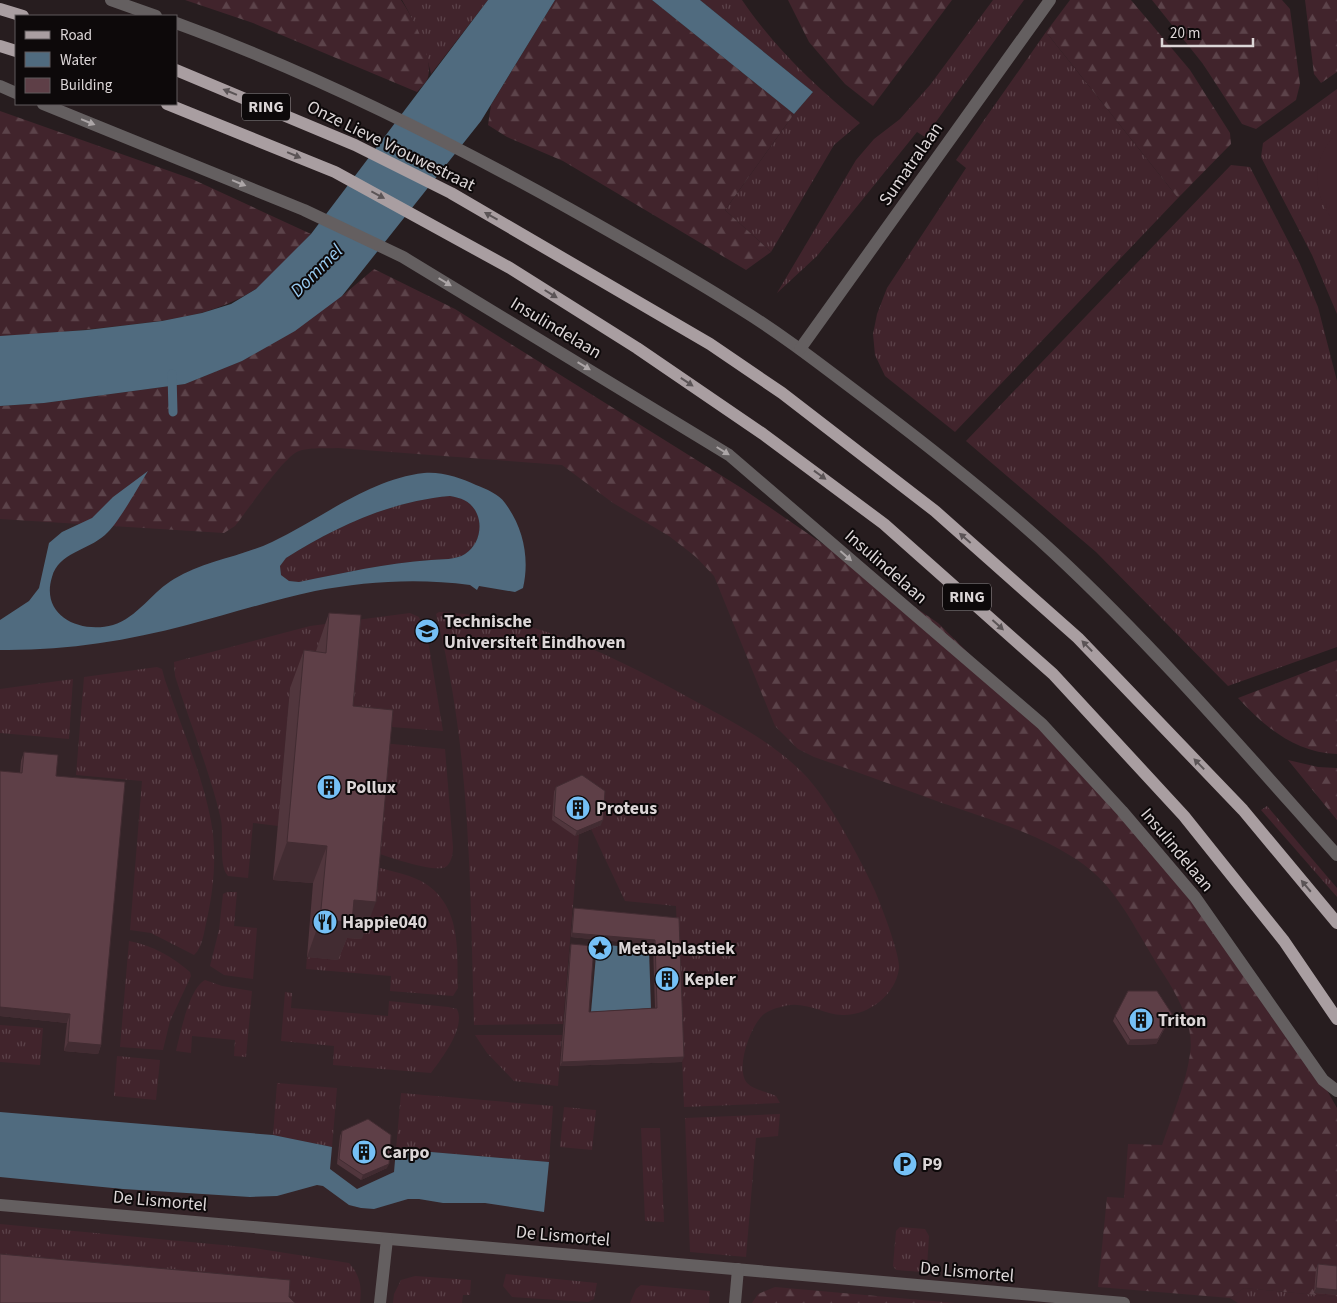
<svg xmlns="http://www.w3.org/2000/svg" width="1337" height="1303" font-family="'Source Sans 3',sans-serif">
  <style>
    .built { fill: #342428 }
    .grass { fill: url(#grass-tufts) }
    .forest { fill: url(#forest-firs) }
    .green { fill: #41242c }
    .water { fill: #506b7f; fill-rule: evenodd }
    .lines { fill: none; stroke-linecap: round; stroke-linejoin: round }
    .stream { stroke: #506b7f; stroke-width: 9 }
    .street { stroke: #645f60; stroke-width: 12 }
    .primary { stroke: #a99ea1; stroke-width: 12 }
    .wall { fill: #51363d }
    .shaded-wall { fill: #422c32 }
    .building { fill: #5e3f47; stroke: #422c32 }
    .oneway { fill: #5b5456 }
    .oneway2 { fill: #aca6a7 }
    .labels { text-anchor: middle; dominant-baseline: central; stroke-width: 4; stroke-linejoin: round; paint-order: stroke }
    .shield { fill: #0d090a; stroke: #9e989a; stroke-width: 1 }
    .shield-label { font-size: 16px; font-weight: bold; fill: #dcd6d7 }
    .street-label { font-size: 18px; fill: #dcd6d7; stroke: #0d090a }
    .poi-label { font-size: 18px; font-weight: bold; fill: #dcd6d7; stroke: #0d090a; text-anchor: start }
    .water-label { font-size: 19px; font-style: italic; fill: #97c9ef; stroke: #0d090a }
  </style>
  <defs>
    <pattern id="grass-tufts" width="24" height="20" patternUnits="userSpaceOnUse" patternTransform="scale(1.25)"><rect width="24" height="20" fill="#41242c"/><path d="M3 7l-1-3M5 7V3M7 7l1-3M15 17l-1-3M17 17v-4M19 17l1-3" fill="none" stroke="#5c434a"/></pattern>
    <pattern id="forest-firs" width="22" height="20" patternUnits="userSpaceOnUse" patternTransform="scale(1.25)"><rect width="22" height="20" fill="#41242c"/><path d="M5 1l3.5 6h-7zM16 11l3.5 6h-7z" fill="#5c434a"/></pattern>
  </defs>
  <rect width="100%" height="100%" fill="#271d1f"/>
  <!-- built -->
  <polygon class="built" points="0,238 633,458 1075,803 1337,1189 1337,1303 0,1303"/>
  <!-- grass -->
  <g class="grass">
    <path d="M 402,0 L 488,0 L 431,74 C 425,47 416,24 402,0 Z"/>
    <path d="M 700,0 L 742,0 C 774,47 816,87 860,123 L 834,145 L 771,252 L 725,210 L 794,114 L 813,92 Z"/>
    <polygon points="993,0 1024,0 925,137 917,132 817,256 777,293 856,160 874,139 900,119 930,85"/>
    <polygon points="1046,32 1178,198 955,432 885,376 875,355 873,334 877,314 887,288 966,168 956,160"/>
    <polygon points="1337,89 1337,314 1312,255 1261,157 1263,143"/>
    <polygon points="1231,165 1250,167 1300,264 1318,307 1337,381 1337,647 1228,686 1096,552 966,441"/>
    <path d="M 450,496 C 462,498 472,502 477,514 C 483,528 478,546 465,554 C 456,560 441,559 431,560 C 386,563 343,573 299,582 L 289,581 L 281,575 L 280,566 L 286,558 C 335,527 391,501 450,496 Z"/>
    <path d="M 439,612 C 535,616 614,656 695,701 C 733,722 772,742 803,773 C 828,798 860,858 875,891 C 881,905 900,954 899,968 C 896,995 868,1016 842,1015 C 822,1014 802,999 781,1007 C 776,1008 768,1011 764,1014 C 751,1025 737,1064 745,1080 C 749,1089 768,1092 776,1096 L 780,1103 L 684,1107 L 676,906 L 625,901 L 591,829 L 574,835 L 579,834 L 563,1024 L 474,1025 C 470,889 471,750 437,618 L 436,614 Z"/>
    <path d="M 410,613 L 419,617 L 429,646 L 443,731 L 341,723 L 312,690 L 290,688 L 278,826 L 253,823 L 248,878 L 228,876 C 218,865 224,834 221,820 C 210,771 190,724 175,676 L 174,662 L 310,626 Z"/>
    <path d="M 157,667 L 162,669 L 165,680 C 181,726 202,773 211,821 C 217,853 214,888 207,919 C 204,931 203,947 194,955 L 151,933 L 130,930 L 142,781 L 76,775 L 84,677 Z"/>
    <polygon points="73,679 69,739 0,733 0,689"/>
    <path d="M 340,739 L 445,749 L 453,847 C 453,853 452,861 447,866 C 437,875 384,855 370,851 Z"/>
    <polygon points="1267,806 1337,888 1337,897 1261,810"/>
    <path d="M 369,865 C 386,870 405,873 421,881 C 462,904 457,949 458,988 L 453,996 L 390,991 L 391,976 L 306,969 L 307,957 L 338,960 Z"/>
    <polygon points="227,892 237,892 234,926 257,928 253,979 224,975 210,966 219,930 223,894"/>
    <path d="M 129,941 C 154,946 171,956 190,972 L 191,976 L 170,1021 L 163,1050 L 120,1047 Z"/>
    <path d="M 205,980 L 222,986 L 252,991 L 246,1057 L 234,1056 L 235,1040 L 192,1036 L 191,1053 L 176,1051 C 180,1035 189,988 205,980 Z"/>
    <path d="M 285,992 L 292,993 L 291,1008 L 388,1016 L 389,1001 L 448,1007 L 457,1009 C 466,1028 441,1059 431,1073 L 333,1065 L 334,1046 L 281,1041 Z"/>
    <polygon points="0,1025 43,1028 40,1065 0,1062"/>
    <polygon points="475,1035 562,1035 558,1086 514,1081 487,1053"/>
    <polygon points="117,1056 160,1060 156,1100 114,1096"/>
    <polygon points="277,1083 337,1088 332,1147 273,1135"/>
    <polygon points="401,1093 553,1106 549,1162 396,1149"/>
    <polygon points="564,1107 596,1110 592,1150 560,1147"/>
    <polygon points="780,1114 778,1136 756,1138 746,1257 690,1252 685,1118"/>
    <polygon points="641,1128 660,1128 664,1222 645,1221"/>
    <path d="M 0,1224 L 254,1248 L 349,1263 C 360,1275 362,1287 360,1303 L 283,1303 L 0,1272 Z"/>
    <polygon points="900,1227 925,1229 929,1236 927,1267 922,1272 896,1270 893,1266 896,1231"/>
    <polygon points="506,1274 597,1283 594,1299 588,1302 512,1297 503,1286"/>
    <polygon points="415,1276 471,1280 470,1295 463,1295 462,1303 393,1303 394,1294 401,1280"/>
    <polygon points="641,1285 710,1291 709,1303 630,1303 636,1289"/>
    <polygon points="1244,1288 1337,1297 1337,1303 1238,1303 1230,1298"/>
  </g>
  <!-- forest -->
  <g class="forest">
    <path d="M 185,0 L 401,0 C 412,16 436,60 427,80 C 425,84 420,88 417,92 L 253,23 Z"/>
    <polygon points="555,0 652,0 794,114 725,210 771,252 746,270 563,161 507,137 488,125 491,105"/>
    <polygon points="788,0 952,0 873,106 845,84 809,42"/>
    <polygon points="1070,0 1131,0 1190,70 1230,133 1231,144 1178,198 1046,32"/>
    <polygon points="1152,0 1282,0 1290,9 1300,84 1296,100 1256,129 1242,124 1203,64"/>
    <polygon points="1305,0 1337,0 1337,72 1321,83 1314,74"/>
    <path d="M 0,111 L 192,179 L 311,234 C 295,250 272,279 254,290 C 215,315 170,320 126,325 C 84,330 42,334 0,336 Z"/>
    <path d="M 374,269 L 455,309 L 743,489 L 938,623 L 1020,704 L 1214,922 L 1319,1076 L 1337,1108 L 1337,1297 L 1244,1288 L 1230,1298 L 1098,1287 L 1107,1197 L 1124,1198 L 1128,1144 L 1162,1145 C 1172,1116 1186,1084 1190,1054 C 1195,1022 1174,990 1157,964 C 1141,938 1126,908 1106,885 C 1070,843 992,820 942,803 C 899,787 857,772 814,757 L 798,749 L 775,726 L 714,576 L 696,557 L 669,536 L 613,503 L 562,465 L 338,448 C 326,449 311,447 299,451 C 285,455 247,511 235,526 L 224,533 L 0,519 L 0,406 L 45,403 L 185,384 L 242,361 L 342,296 Z"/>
    <path d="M 1337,660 L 1337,754 C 1295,753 1265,727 1238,698 Z"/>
    <polygon points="1288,760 1318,767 1337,768 1337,820"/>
    <polygon points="775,1287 955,1303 752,1303 758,1294"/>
  </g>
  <!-- green -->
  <path class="green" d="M 1337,133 L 1337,226 C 1313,196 1308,162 1337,133 Z"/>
  <!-- water -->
  <g class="water">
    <polygon points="488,0 555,0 481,121 342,296 295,331 242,361 185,384 44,403 0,406 0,336 87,330 162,321 202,313 231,304 256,289 311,234"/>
    <polygon points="652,0 700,0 813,92 794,114"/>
    <path d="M 148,471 C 138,487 118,524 105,535 C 87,551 59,552 52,577 C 40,616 80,634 113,625 C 137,618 153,591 174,579 C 204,561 240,557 272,542 C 321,519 369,479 424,473 C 440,471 462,478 476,485 C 486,489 499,494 505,503 C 523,527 530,558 523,588 L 515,592 L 479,586 L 477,590 L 470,585 C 419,578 366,581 315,591 C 272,600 230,614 187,625 C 127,641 62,651 0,650 L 0,620 L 29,601 L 39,588 L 49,543 L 62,532 L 92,518 L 113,497 ZM 450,496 C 462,498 472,502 477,514 C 483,528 478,546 465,554 C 456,560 441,559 431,560 C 386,563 343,573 299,582 L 289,581 L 281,575 L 280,566 L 286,558 C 335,527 391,501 450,496 Z"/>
    <polygon points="597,944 649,949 651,1009 591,1012"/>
    <polygon points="0,1112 273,1135 332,1147 330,1169 357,1189 394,1172 396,1149 549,1162 544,1212 485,1203 443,1203 419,1199 408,1199 374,1209 361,1208 349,1205 323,1186 317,1185 277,1196 250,1197 123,1189 0,1177"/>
  </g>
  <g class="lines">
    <!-- stream -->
    <polyline class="stream" points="172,374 173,412"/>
    <!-- street -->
    <g class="street">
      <polyline points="111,0 156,16"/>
      <path d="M 176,23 C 313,73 443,138 570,209 C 627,241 684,273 739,308 C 786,337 830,372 874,405 C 936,452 997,500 1054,553 C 1155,647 1245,752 1337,855"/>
      <polyline points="0,86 16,93"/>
      <polyline points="43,104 304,210 403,257 729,455 1042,724 1122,811 1195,897 1323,1080 1337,1091"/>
      <polyline points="800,349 1050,0"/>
      <polyline points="0,1205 1124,1303"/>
      <polyline points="380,1303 387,1239"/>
      <polyline points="735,1303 738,1269"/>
    </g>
    <!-- primary -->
    <g class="primary">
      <polyline points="0,9 23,16"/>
      <polyline points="0,46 16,51"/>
      <polyline points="176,70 355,145 451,193 710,344 782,393 935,511 1078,638 1243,810 1337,923"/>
      <polyline points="167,104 335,172 510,268 637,348 763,434 884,524 1053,674 1184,816 1284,941 1337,1019"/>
    </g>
  </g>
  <!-- wall -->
  <g class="wall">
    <polygon points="329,613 353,706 362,939 347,938 338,960 307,957 313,883 273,880 290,688 304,650 316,651"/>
    <polygon points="24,752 56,776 101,1045 98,1054 64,1051 67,1023 0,1016 0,771 20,773 21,761"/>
    <polygon points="556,787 601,825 575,836 552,820 554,792"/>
    <polygon points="574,908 679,918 682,1062 560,1066 570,949 571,944 589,1012 655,1008 653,945 571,937 573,913"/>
    <polygon points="1172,1014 1170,1019 1156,1044 1128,1045 1113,1021 1115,1016"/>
    <polygon points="342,1131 387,1168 361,1180 337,1164 340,1136"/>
    <polygon points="1318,1264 1337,1266 1337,1295 1314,1293 1316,1269"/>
  </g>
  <!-- shaded-wall -->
  <g class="shaded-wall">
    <polygon points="603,820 601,825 575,836 577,831"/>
    <polygon points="287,842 327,846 313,883 273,880"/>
    <polygon points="354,900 376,902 362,939 347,938 338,960 307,957 320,920"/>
    <polygon points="572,933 655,940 653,945 571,937"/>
    <polygon points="0,1007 70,1014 67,1023 0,1016"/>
    <polygon points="1172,1014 1170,1019 1156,1044 1128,1045 1130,1040"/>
    <polygon points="68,1042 101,1045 98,1054 64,1051"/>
    <polygon points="684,1057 682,1062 560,1066 562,1062"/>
    <polygon points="389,1164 387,1168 361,1180 363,1175"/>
    <polygon points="1316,1288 1337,1290 1337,1295 1314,1293"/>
  </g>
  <!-- building -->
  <g class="building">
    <polygon points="329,613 361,615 353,706 393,710 376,902 354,900 352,922 320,920 327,846 287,842 304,650 326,653"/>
    <polygon points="24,752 58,755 56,776 125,782 101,1045 68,1042 70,1014 0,1007 0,771 22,773"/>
    <polygon points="582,775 605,791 603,820 577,831 554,816 556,787"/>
    <polygon points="574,908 679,918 684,1057 562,1062 571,944 594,946 589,1012 657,1008 655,940 572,933"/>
    <polygon points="1128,991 1157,991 1172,1014 1158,1039 1130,1040 1115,1016"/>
    <polygon points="368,1119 391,1135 389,1164 363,1175 339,1159 342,1131"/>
    <polygon points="0,1254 290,1280 289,1297 295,1303 0,1303"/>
    <polygon points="1318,1264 1337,1266 1337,1290 1316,1288"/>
  </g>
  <!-- one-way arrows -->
  <defs><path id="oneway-solid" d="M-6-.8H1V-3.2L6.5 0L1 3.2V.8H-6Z" transform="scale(1.25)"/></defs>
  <g class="oneway">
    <use href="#oneway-solid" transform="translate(230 92) rotate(-158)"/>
    <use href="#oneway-solid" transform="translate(294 155) rotate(23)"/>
    <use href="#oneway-solid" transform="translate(378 195) rotate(28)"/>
    <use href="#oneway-solid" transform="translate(491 216) rotate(-151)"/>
    <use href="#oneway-solid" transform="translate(551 294) rotate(32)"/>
    <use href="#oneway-solid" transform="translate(687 382) rotate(34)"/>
    <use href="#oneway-solid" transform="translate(820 475) rotate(36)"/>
    <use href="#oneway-solid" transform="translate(965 538) rotate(-139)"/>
    <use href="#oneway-solid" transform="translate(998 625) rotate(42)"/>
    <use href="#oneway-solid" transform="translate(1087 646) rotate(-134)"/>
    <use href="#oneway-solid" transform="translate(1199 764) rotate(-134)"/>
    <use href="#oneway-solid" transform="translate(1306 886) rotate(-130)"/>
  </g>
  <g class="oneway2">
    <use href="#oneway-solid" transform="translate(88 122) rotate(22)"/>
    <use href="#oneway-solid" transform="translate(239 183) rotate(22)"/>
    <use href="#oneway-solid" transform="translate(445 282) rotate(31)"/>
    <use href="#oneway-solid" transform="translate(584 366) rotate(31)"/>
    <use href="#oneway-solid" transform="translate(723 451) rotate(32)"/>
    <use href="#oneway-solid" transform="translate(846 556) rotate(41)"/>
  </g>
  <!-- icons -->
  <defs>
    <symbol id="university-disc" viewBox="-11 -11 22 22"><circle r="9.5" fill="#75c0f6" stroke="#0d090a"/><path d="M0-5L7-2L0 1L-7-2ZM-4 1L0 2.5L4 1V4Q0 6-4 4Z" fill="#111"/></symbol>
    <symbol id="building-disc" viewBox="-11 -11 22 22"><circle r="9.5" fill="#75c0f6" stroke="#0d090a"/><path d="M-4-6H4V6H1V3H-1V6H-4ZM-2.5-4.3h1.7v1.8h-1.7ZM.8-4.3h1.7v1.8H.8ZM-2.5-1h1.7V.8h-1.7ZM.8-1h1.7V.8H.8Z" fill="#111"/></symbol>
    <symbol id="restaurant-disc" viewBox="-11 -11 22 22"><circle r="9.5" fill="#75c0f6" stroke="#0d090a"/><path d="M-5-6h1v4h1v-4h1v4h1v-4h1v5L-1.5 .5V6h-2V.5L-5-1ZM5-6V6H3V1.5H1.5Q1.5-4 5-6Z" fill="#111"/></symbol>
    <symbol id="sight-disc" viewBox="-11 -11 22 22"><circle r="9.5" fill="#75c0f6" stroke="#0d090a"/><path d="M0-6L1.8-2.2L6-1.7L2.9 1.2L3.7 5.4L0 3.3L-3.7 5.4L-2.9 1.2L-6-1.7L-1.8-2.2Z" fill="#111"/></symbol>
    <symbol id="parking-disc" viewBox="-11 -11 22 22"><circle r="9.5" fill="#75c0f6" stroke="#0d090a"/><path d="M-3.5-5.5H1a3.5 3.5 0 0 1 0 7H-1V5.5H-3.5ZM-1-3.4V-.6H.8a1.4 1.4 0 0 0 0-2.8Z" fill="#111"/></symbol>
  </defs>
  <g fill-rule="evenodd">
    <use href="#university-disc" x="413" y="617" width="28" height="28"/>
    <use href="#building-disc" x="315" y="773" width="28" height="28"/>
    <use href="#building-disc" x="564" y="794" width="28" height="28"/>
    <use href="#restaurant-disc" x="311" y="908" width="28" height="28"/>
    <use href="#sight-disc" x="586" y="934" width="28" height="28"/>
    <use href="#building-disc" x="653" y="965" width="28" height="28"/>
    <use href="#building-disc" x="1127" y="1006" width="28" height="28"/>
    <use href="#building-disc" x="350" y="1138" width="28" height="28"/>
    <use href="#parking-disc" x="891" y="1150" width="28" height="28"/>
  </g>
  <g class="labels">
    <!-- shield labels -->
    <g class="shield">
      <rect x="242" y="93.5" width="48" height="27" rx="4"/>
      <rect x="943" y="583.5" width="48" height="27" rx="4"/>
    </g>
    <g class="shield-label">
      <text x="266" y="107">RING</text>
      <text x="967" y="597">RING</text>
    </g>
    <!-- street labels -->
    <g class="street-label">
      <text transform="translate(391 146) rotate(26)">Onze Lieve Vrouwestraat</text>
      <text transform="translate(911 164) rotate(-55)">Sumatralaan</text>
      <text transform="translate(556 328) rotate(31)">Insulindelaan</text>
      <text transform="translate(886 567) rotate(41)">Insulindelaan</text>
      <text transform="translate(1177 850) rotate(50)">Insulindelaan</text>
      <text transform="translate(160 1201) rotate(5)">De Lismortel</text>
      <text transform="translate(563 1236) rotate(5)">De Lismortel</text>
      <text transform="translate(967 1272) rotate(5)">De Lismortel</text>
    </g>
    <!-- poi labels -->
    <g class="poi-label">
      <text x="444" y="621">Technische<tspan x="444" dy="21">Universiteit Eindhoven</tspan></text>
      <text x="346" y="787">Pollux</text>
      <text x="596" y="808">Proteus</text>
      <text x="342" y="922">Happie040</text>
      <text x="618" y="948">Metaalplastiek</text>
      <text x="684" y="979">Kepler</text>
      <text x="1158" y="1020">Triton</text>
      <text x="382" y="1152">Carpo</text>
      <text x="922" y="1164">P9</text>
    </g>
    <!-- water labels -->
    <g class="water-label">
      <text transform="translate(317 271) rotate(-45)">Dommel</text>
    </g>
  </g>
  <!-- legend -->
  <rect x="15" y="15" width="162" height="90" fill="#0d090a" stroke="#605b5c"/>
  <rect x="25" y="31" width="25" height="8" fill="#a99ea1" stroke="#605b5c"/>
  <text x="60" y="40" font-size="15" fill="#dcd6d7">Road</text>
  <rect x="25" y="52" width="25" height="15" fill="#506b7f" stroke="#605b5c"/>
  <text x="60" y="65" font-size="15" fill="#dcd6d7">Water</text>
  <rect x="25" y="78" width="25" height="15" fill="#5e3f47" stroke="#605b5c"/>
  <text x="60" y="90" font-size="15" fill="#dcd6d7">Building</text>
  <!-- scale -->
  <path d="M1162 38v8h91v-8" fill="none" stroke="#dcd6d7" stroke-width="2.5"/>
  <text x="1170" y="38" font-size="15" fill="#dcd6d7" stroke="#0d090a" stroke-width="4" paint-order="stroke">20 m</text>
</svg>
